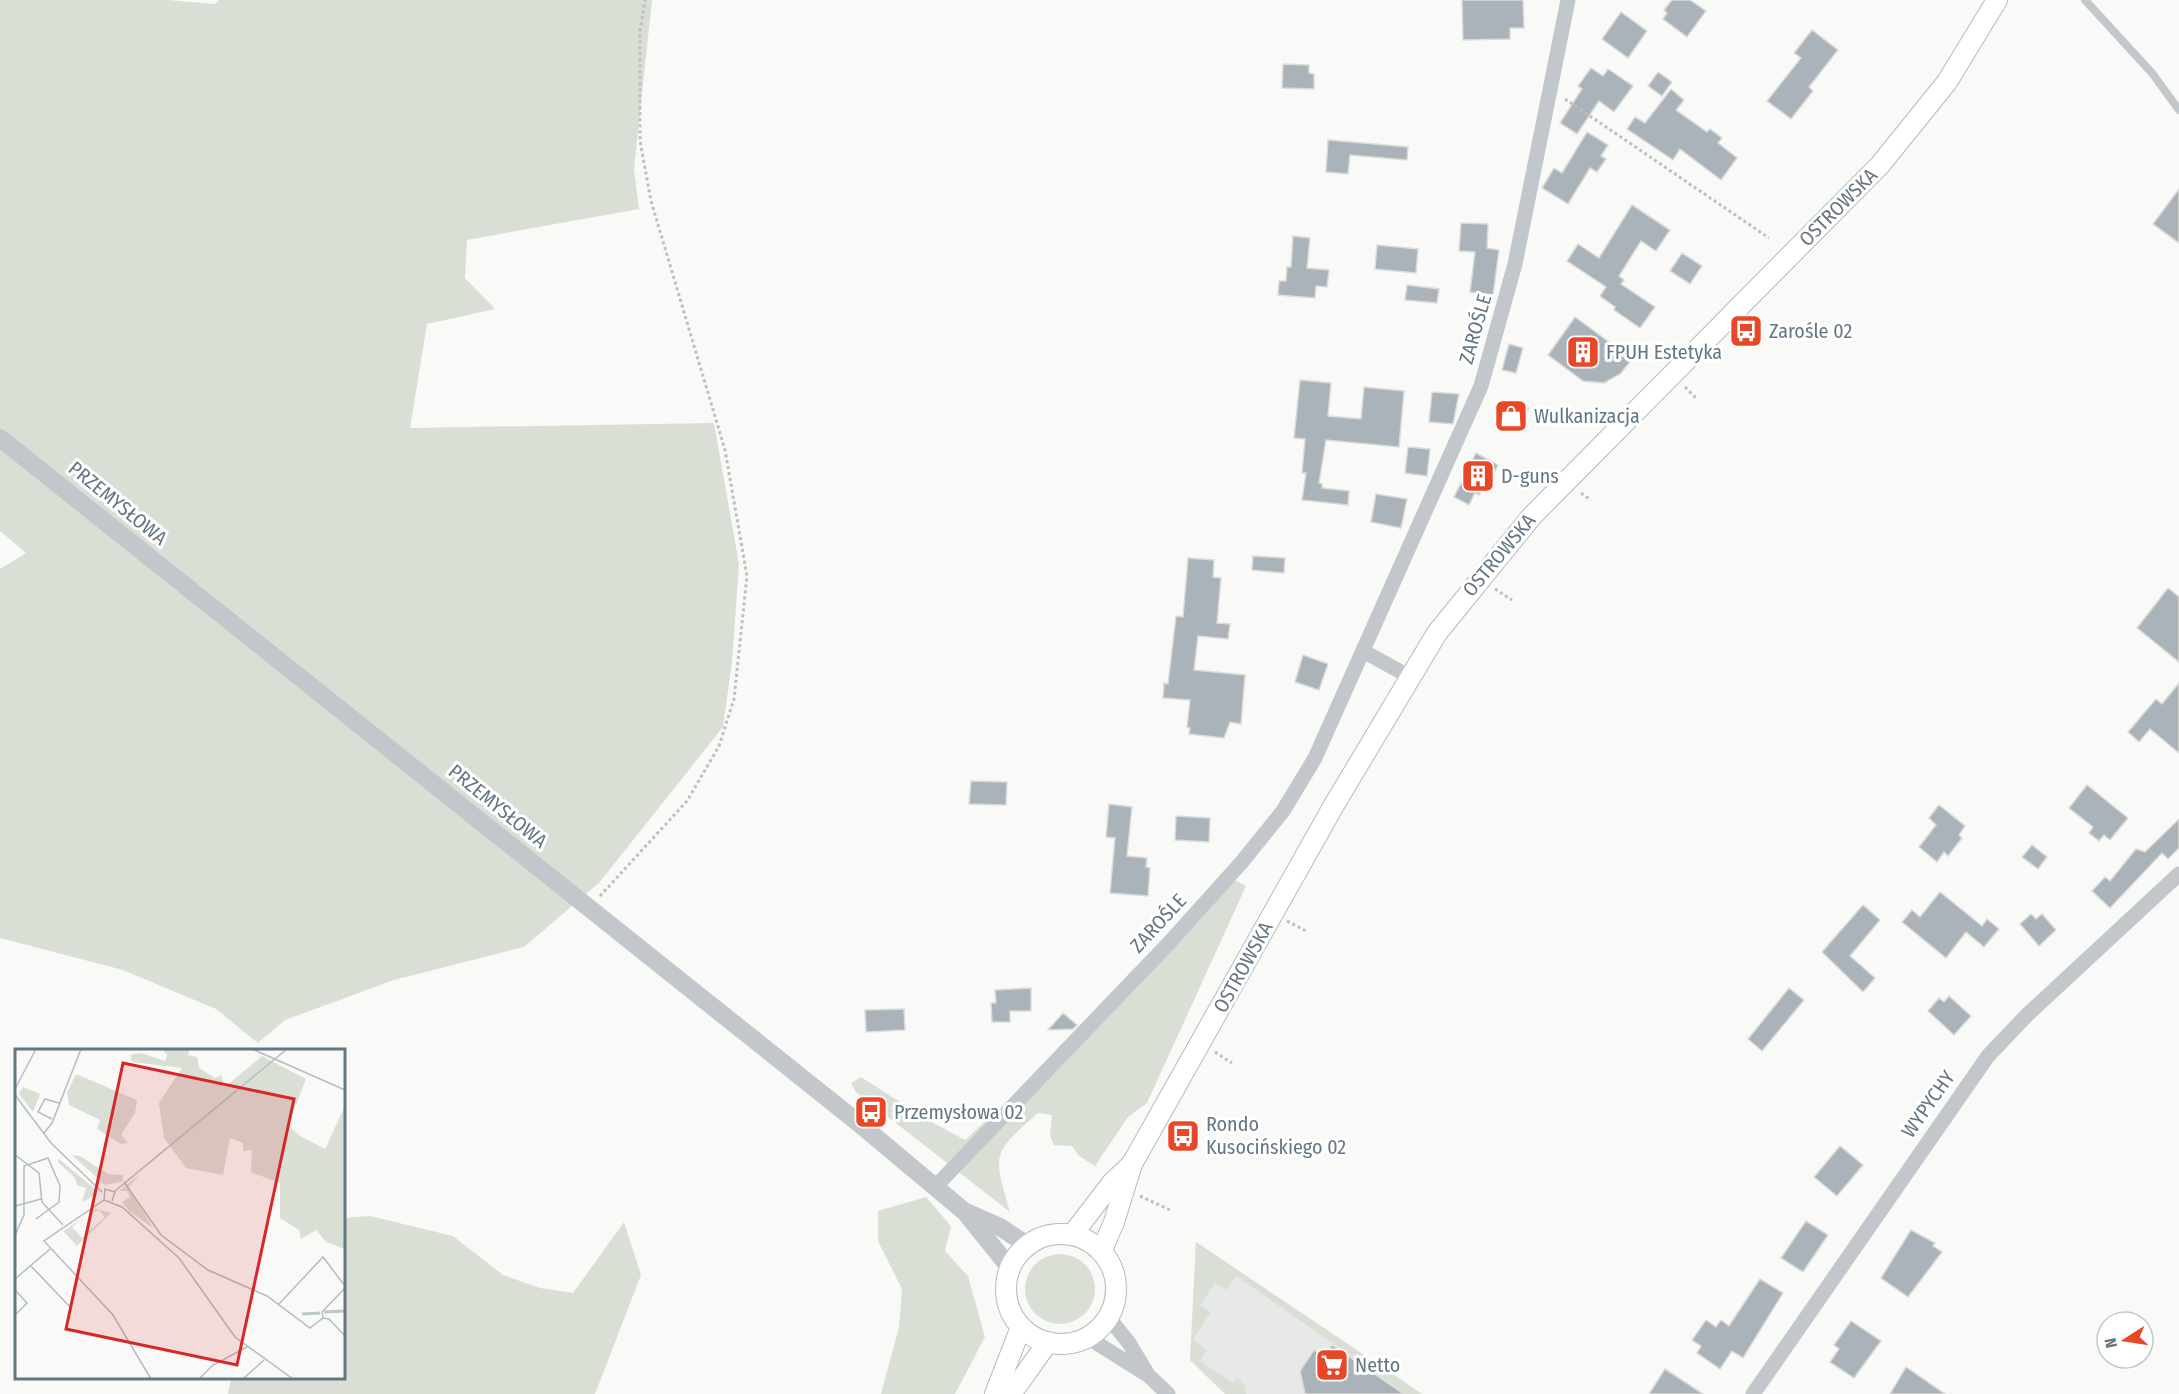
<svg xmlns="http://www.w3.org/2000/svg" width="2179" height="1394" font-family="'Fira Sans Condensed',sans-serif">
  <style>
    .built { fill: #e7e9e8 }
    .green { fill: #dadfd6 }
    .building { fill: #a9b3b9; stroke: #dbdbd9; stroke-width: 1.5 }
    .lines { fill: none; stroke-linecap: round; stroke-linejoin: round }
    .secondary-casing { stroke: #b4bbc0; stroke-width: 22 }
    .path { stroke: #bcc0c2; stroke-width: 3; stroke-dasharray: 3 3; stroke-linecap: butt }
    .service { stroke: #c2c7cb; stroke-width: 8 }
    .minor { stroke: #c2c7cb; stroke-width: 15 }
    .tertiary { stroke: #c2c7cb; stroke-width: 18 }
    .secondary { stroke: #fff; stroke-width: 20 }
    .labels { text-anchor: middle; dominant-baseline: central; stroke-width: 6; stroke-linejoin: round; paint-order: stroke }
    .street-label { font-size: 20px; fill: #637783; stroke: #fff }
    .poi-label { font-size: 20px; fill: #637783; stroke: #fff; text-anchor: start }
    .inset-river { fill: none; stroke: #bbc8cc; stroke-width: 3 }
    .inset-road { fill: none; stroke: #b4bdc2; stroke-width: 1.5 }
    .view { fill: #d62828; fill-opacity: 0.15; stroke: #d62828; stroke-width: 3 }
    .inset-edge { fill: none; stroke: #637783; stroke-width: 3 }
  </style>
  <rect width="100%" height="100%" fill="#f9f9f7"/>
  <!-- built -->
  <polygon class="built" points="1196,1242 1422,1394 1225,1394 1190,1360"/>
  <!-- green -->
  <g class="green">
    <polygon points="0,0 168,0 215,4 219,0 652,0 634,169 639,209 467,240 465,278 495,309 427,324 410,428 714,423 739,564 732,662 723,727 599,883 524,947 394,980 285,1020 258,1043 216,1009 123,970 0,938 0,569 26,553 0,531"/>
    <path d="M 1231,878 L 1246,886 L 1147,1103 L 1128,1117 L 1095,1166 L 1079,1156 L 1072,1146 L 1054,1145 L 1050,1136 L 1052,1115 L 1038,1113 C 991,1154 993,1153 1010,1212 L 856,1092 L 851,1083 L 861,1077 L 928,1120 L 965,1140 L 992,1115 L 1027,1093 Z"/>
    <polygon points="926,1197 951,1226 945,1251 968,1276 985,1337 955,1394 881,1394 899,1327 902,1289 878,1241 878,1211"/>
    <polygon points="370,1216 453,1236 503,1275 540,1288 573,1293 624,1222 641,1275 595,1394 228,1394 231,1378 344,1378 344,1218"/>
    <polygon points="1196,1242 1422,1394 1406,1394 1236,1276 1227,1290 1215,1283 1200,1305 1211,1312 1193,1339 1207,1350 1200,1361 1233,1383 1237,1377 1245,1386 1246,1394 1225,1394 1190,1360"/>
    <circle cx="1060" cy="1289" r="35"/>
  </g>
  <!-- building -->
  <g class="building">
    <polygon points="1462,0 1523,0 1524,28 1510,28 1510,39 1463,40"/>
    <polygon points="1672,0 1690,0 1706,11 1687,37 1663,19 1667,13 1664,10"/>
    <polygon points="1621,12 1647,31 1628,58 1602,39"/>
    <polygon points="1812,30 1838,50 1809,87 1813,91 1791,119 1767,101 1801,58 1794,53"/>
    <polygon points="1283,64 1309,65 1309,73 1314,74 1314,89 1282,88"/>
    <polygon points="1591,68 1603,76 1608,69 1633,86 1614,112 1599,101 1577,134 1560,123 1582,89 1578,86"/>
    <polygon points="1658,72 1672,82 1662,96 1648,86"/>
    <polygon points="1671,89 1684,100 1676,110 1707,132 1710,129 1722,138 1718,143 1737,158 1721,180 1680,149 1673,160 1627,129 1635,117 1645,123"/>
    <polygon points="1587,132 1608,145 1601,156 1606,159 1597,172 1590,168 1568,204 1542,188 1554,168 1562,173"/>
    <polygon points="1328,140 1408,147 1407,160 1350,155 1348,174 1326,172"/>
    <polygon points="2179,189 2179,243 2153,224"/>
    <polygon points="1632,205 1670,230 1656,251 1641,241 1619,276 1624,280 1621,284 1655,307 1640,328 1614,310 1615,307 1600,296 1606,287 1567,261 1578,244 1599,258"/>
    <polygon points="1461,223 1488,224 1487,248 1499,250 1493,295 1470,292 1475,252 1459,251"/>
    <polygon points="1293,236 1310,238 1307,268 1329,270 1327,287 1316,286 1315,298 1278,295 1279,281 1286,281 1287,267 1291,267"/>
    <polygon points="1377,245 1418,249 1416,273 1375,269"/>
    <polygon points="1682,253 1702,266 1690,284 1670,271"/>
    <polygon points="1407,285 1439,289 1437,303 1405,300"/>
    <polygon points="1575,317 1613,345 1611,348 1630,362 1620,374 1604,383 1583,381 1548,355"/>
    <polygon points="1509,344 1523,348 1516,373 1502,370"/>
    <polygon points="1300,380 1331,383 1328,416 1361,419 1364,387 1404,391 1399,447 1326,440 1319,483 1322,484 1322,488 1349,491 1348,505 1302,500 1306,473 1302,473 1305,439 1294,438"/>
    <polygon points="1432,392 1459,394 1453,424 1429,422"/>
    <polygon points="1516,400 1529,408 1517,429 1501,420"/>
    <polygon points="1408,447 1430,449 1427,476 1405,473"/>
    <polygon points="1476,453 1498,465 1486,489 1483,488 1479,495 1475,493 1469,505 1454,497"/>
    <polygon points="1376,494 1407,499 1401,528 1371,522"/>
    <polygon points="1253,556 1285,558 1284,573 1252,570"/>
    <polygon points="1188,558 1214,560 1213,577 1221,578 1217,623 1230,624 1228,639 1198,636 1194,670 1245,675 1241,724 1230,722 1224,738 1189,734 1190,728 1187,727 1190,700 1163,698 1164,683 1168,684 1176,616 1183,617"/>
    <polygon points="2168,588 2179,597 2179,662 2137,628"/>
    <polygon points="1303,655 1328,664 1319,690 1295,682"/>
    <polygon points="2179,683 2179,753 2150,729 2139,742 2128,732 2156,699 2162,704"/>
    <polygon points="971,781 1007,782 1006,805 969,804"/>
    <polygon points="2087,785 2128,818 2110,840 2104,835 2099,841 2089,833 2093,827 2069,808"/>
    <polygon points="1109,804 1132,807 1127,856 1147,858 1146,867 1150,868 1148,896 1110,893 1115,838 1106,837"/>
    <polygon points="1939,805 1965,826 1959,835 1962,838 1948,856 1944,852 1937,862 1919,847 1936,825 1929,818"/>
    <polygon points="1176,816 1210,818 1209,842 1175,840"/>
    <polygon points="2179,819 2179,848 2168,859 2162,853 2110,908 2092,891 2105,877 2110,881 2136,849 2145,852"/>
    <polygon points="2032,845 2047,857 2038,869 2022,857"/>
    <polygon points="1940,892 1982,926 1987,919 1999,929 1984,947 1966,932 1946,958 1902,922 1912,910 1920,917"/>
    <polygon points="1863,905 1880,920 1850,956 1875,978 1863,992 1822,952"/>
    <polygon points="2031,914 2036,919 2042,914 2056,930 2039,946 2020,924"/>
    <polygon points="1031,988 1031,1011 1010,1011 1010,1022 992,1022 991,1003 996,1003 995,990"/>
    <polygon points="1789,988 1804,1000 1762,1051 1748,1039"/>
    <polygon points="1949,996 1971,1016 1954,1035 1928,1011 1939,998 1944,1002"/>
    <polygon points="904,1009 905,1030 866,1032 865,1010"/>
    <polygon points="1063,1013 1077,1025 1073,1029 1048,1030"/>
    <polygon points="1840,1146 1863,1165 1837,1196 1814,1177"/>
    <polygon points="1806,1221 1828,1235 1803,1272 1781,1258"/>
    <polygon points="1911,1230 1935,1243 1933,1246 1942,1252 1908,1297 1881,1278"/>
    <polygon points="1760,1279 1783,1293 1743,1358 1732,1351 1720,1369 1697,1353 1701,1346 1692,1340 1706,1320 1716,1327 1721,1320 1729,1326"/>
    <polygon points="1851,1321 1881,1341 1854,1378 1830,1362 1839,1349 1834,1345"/>
    <polygon points="1332,1345 1404,1394 1305,1394 1300,1371 1314,1350 1324,1357"/>
    <polygon points="1906,1367 1945,1394 1890,1394"/>
    <polygon points="1665,1369 1703,1394 1649,1394"/>
  </g>
  <g class="lines">
    <defs>
      <g id="secondary">
        <circle cx="1061" cy="1289" r="55"/>
        <polyline points="1072,1235 1112,1183 1132,1164"/>
        <polyline points="1101,1252 1114,1222 1132,1164 1334,805 1437,633 1532,516 1880,165 1947,82 1997,0"/>
        <polyline points="995,1394 1021,1327"/>
        <polyline points="1011,1394 1048,1342"/>
      </g>
    </defs>
    <!-- secondary casing -->
    <use href="#secondary" class="secondary-casing"/>
    <!-- path -->
    <g class="path">
      <polyline points="1565,99 1769,238"/>
      <polyline points="1685,387 1696,398"/>
      <polyline points="1581,493 1591,500"/>
      <polyline points="1495,589 1512,600"/>
      <polyline points="600,896 687,801 719,746 734,699 747,576 725,450 651,201 640,141 640,32 645,0"/>
      <polyline points="1287,921 1308,932"/>
      <polyline points="1215,1052 1232,1063"/>
      <polyline points="1140,1196 1172,1211"/>
    </g>
    <!-- service -->
    <polyline class="service" points="2085,0 2152,73 2179,110"/>
    <!-- minor -->
    <g class="minor">
      <polyline points="1363,651 1410,677"/>
      <polyline points="935,1187 1170,942 1241,863 1283,811 1315,758 1481,386 1515,264 1568,0"/>
      <polyline points="1108,1317 1129,1343 1147,1373"/>
      <polyline points="1087,1337 1149,1376 1168,1394"/>
      <polyline points="1753,1394 1988,1056 2026,1016 2179,874"/>
    </g>
    <!-- tertiary -->
    <g class="tertiary">
      <polyline points="0,438 861,1125 965,1212 1010,1268"/>
      <polyline points="966,1212 1000,1227 1027,1245"/>
    </g>
    <!-- secondary -->
    <use href="#secondary" class="secondary"/>
  </g>
  <!-- icons -->
  <defs>
    <symbol id="bus-square" viewBox="-11 -11 22 22"><rect x="-9" y="-9" width="18" height="18" rx="4" fill="#e94828" stroke="#fff"/><path d="M-5-6H5V4H4V6H2V4H-2V6H-4V4H-5ZM-3.5-4V0h7V-4ZM-3.5 1.2v1.5H-2V1.2ZM2 1.2v1.5H3.5V1.2Z" fill="#fff"/></symbol>
    <symbol id="building-square" viewBox="-11 -11 22 22"><rect x="-9" y="-9" width="18" height="18" rx="4" fill="#e94828" stroke="#fff"/><path d="M-4-6H4V6H1V3H-1V6H-4ZM-2.5-4.3h1.7v1.8h-1.7ZM.8-4.3h1.7v1.8H.8ZM-2.5-1h1.7V.8h-1.7ZM.8-1h1.7V.8H.8Z" fill="#fff"/></symbol>
    <symbol id="shop-square" viewBox="-11 -11 22 22"><rect x="-9" y="-9" width="18" height="18" rx="4" fill="#e94828" stroke="#fff"/><path d="M-5-2.5h2.3a2.7 3.5 0 0 1 5.4 0H5L5.5 6h-11ZM-1.5-2.5h3a1.5 2.3 0 0 0-3 0Z" fill="#fff"/></symbol>
    <symbol id="supermarket-square" viewBox="-11 -11 22 22"><rect x="-9" y="-9" width="18" height="18" rx="4" fill="#e94828" stroke="#fff"/><path d="M-6-5.5h2.5l.6 2H6L4.5 2H-2.5L-4.4-4H-6ZM-1.5 3.2a1.3 1.3 0 1 0 .1 0ZM3 3.2a1.3 1.3 0 1 0 .1 0Z" fill="#fff"/></symbol>
  </defs>
  <g fill-rule="evenodd">
    <use href="#bus-square" x="1727" y="312" width="38" height="38"/>
    <use href="#building-square" x="1564" y="333" width="38" height="38"/>
    <use href="#shop-square" x="1492" y="397" width="38" height="38"/>
    <use href="#building-square" x="1459" y="457" width="38" height="38"/>
    <use href="#bus-square" x="852" y="1093" width="38" height="38"/>
    <use href="#bus-square" x="1164" y="1117" width="38" height="38"/>
    <use href="#supermarket-square" x="1313" y="1346" width="38" height="38"/>
  </g>
  <g class="labels">
    <!-- street labels -->
    <g class="street-label">
      <text transform="translate(1838 207) rotate(-45)">OSTROWSKA</text>
      <text transform="translate(1475 329) rotate(-74)">ZAROŚLE</text>
      <text transform="translate(118 503) rotate(39)">PRZEMYSŁOWA</text>
      <text transform="translate(1499 555) rotate(-50)">OSTROWSKA</text>
      <text transform="translate(498 806) rotate(39)">PRZEMYSŁOWA</text>
      <text transform="translate(1158 923) rotate(-47)">ZAROŚLE</text>
      <text transform="translate(1243 967) rotate(-61)">OSTROWSKA</text>
      <text transform="translate(1928 1104) rotate(-55)">WYPYCHY</text>
    </g>
    <!-- poi labels -->
    <g class="poi-label">
      <text x="1769" y="331">Zarośle 02</text>
      <text x="1606" y="352">FPUH Estetyka</text>
      <text x="1534" y="416">Wulkanizacja</text>
      <text x="1501" y="476">D-guns</text>
      <text x="894" y="1112">Przemysłowa 02</text>
      <text x="1206" y="1124">Rondo<tspan x="1206" dy="23">Kusocińskiego 02</tspan></text>
      <text x="1355" y="1365">Netto</text>
    </g>
  </g>
  <!-- overview -->
  <g transform="translate(15 1049)">
    <rect width="330" height="330" fill="#f9f9f7"/>
    <path d="M 147,0 L 175,0 L 173,6 L 182,8 L 184,19 L 200,29 L 206,26 L 210,38 L 247,7 L 291,30 L 273,76 L 285,87 L 310,100 L 330,57 L 330,200 L 311,193 L 301,181 L 286,190 L 284,181 L 265,169 L 265,134 L 236,123 L 237,101 L 228,102 L 228,94 L 215,89 L 208,126 L 171,119 L 149,89 L 144,54 L 167,19 L 117,13 L 115,6 L 126,4 L 150,12 L 152,6 ZM 61,25 L 122,51 L 120,64 L 106,86 L 113,94 L 106,95 L 82,80 L 85,71 L 54,56 L 52,44 ZM 8,38 L 25,45 L 18,63 L 4,45 ZM 57,106 L 65,107 L 93,125 L 108,126 L 108,132 L 90,136 ZM 44,110 L 80,140 L 79,147 L 67,153 L 71,139 L 62,136 L 60,129 L 43,113 ZM 124,126 L 114,138 L 138,179 L 114,162 L 107,153 L 115,148 L 112,142 L 104,142 ZM 81,160 L 96,164 L 62,197 L 48,182 L 70,168 L 57,178 L 67,189 L 90,168 L 84,161 L 74,165 Z" fill="#dadfd6"/>
    <path class="inset-river" d="M 309,263 L 330,262M 287,265 L 305,264"/>
    <path class="inset-road" d="M 237,0 L 330,41M 0,40 L 21,0M 0,46 L 36,94 L 87,143M 37,70 L 23,63 L 30,50 L 44,54M 29,84 L 37,74 L 66,0M 0,106 L 24,124 L 27,153 L 48,176M 109,133 L 146,186 L 193,221 L 252,247 L 295,279 L 308,269 L 314,270 L 330,287M 100,142 L 272,0M 89,151 L 29,192 L 98,266 L 136,330M 97,152 L 100,143 L 90,140 L 89,151 L 107,158 L 164,209 L 220,288 L 278,330M 0,157 L 26,150M 0,186 L 9,166 L 9,117 L 33,109 L 45,137 L 44,153 L 21,170M 16,217 L 55,258M 0,230 L 35,200M 0,241 L 12,254 L 0,266M 264,255 L 308,208 L 330,237M 308,269 L 307,263 L 330,239M 184,330 L 198,316 L 232,298M 228,330 L 249,311"/>
    <path class="view" d="M 108,14 L 279,50 L 222,316 L 51,280 Z"/>
    <rect width="330" height="330" class="inset-edge"/>
  </g>
  <!-- north arrow -->
  <g transform="translate(2125 1340) rotate(258)"><circle r="28" fill="#ffffff" stroke="#c1c9cd" stroke-width="1.5"/>
  <path d="M0-4.5L10 22L0 15L-10 22Z" fill="#e94828"/>
  <text y="-9" font-size="16" font-weight="bold" text-anchor="middle" fill="#637783">N</text>
  </g>
</svg>
